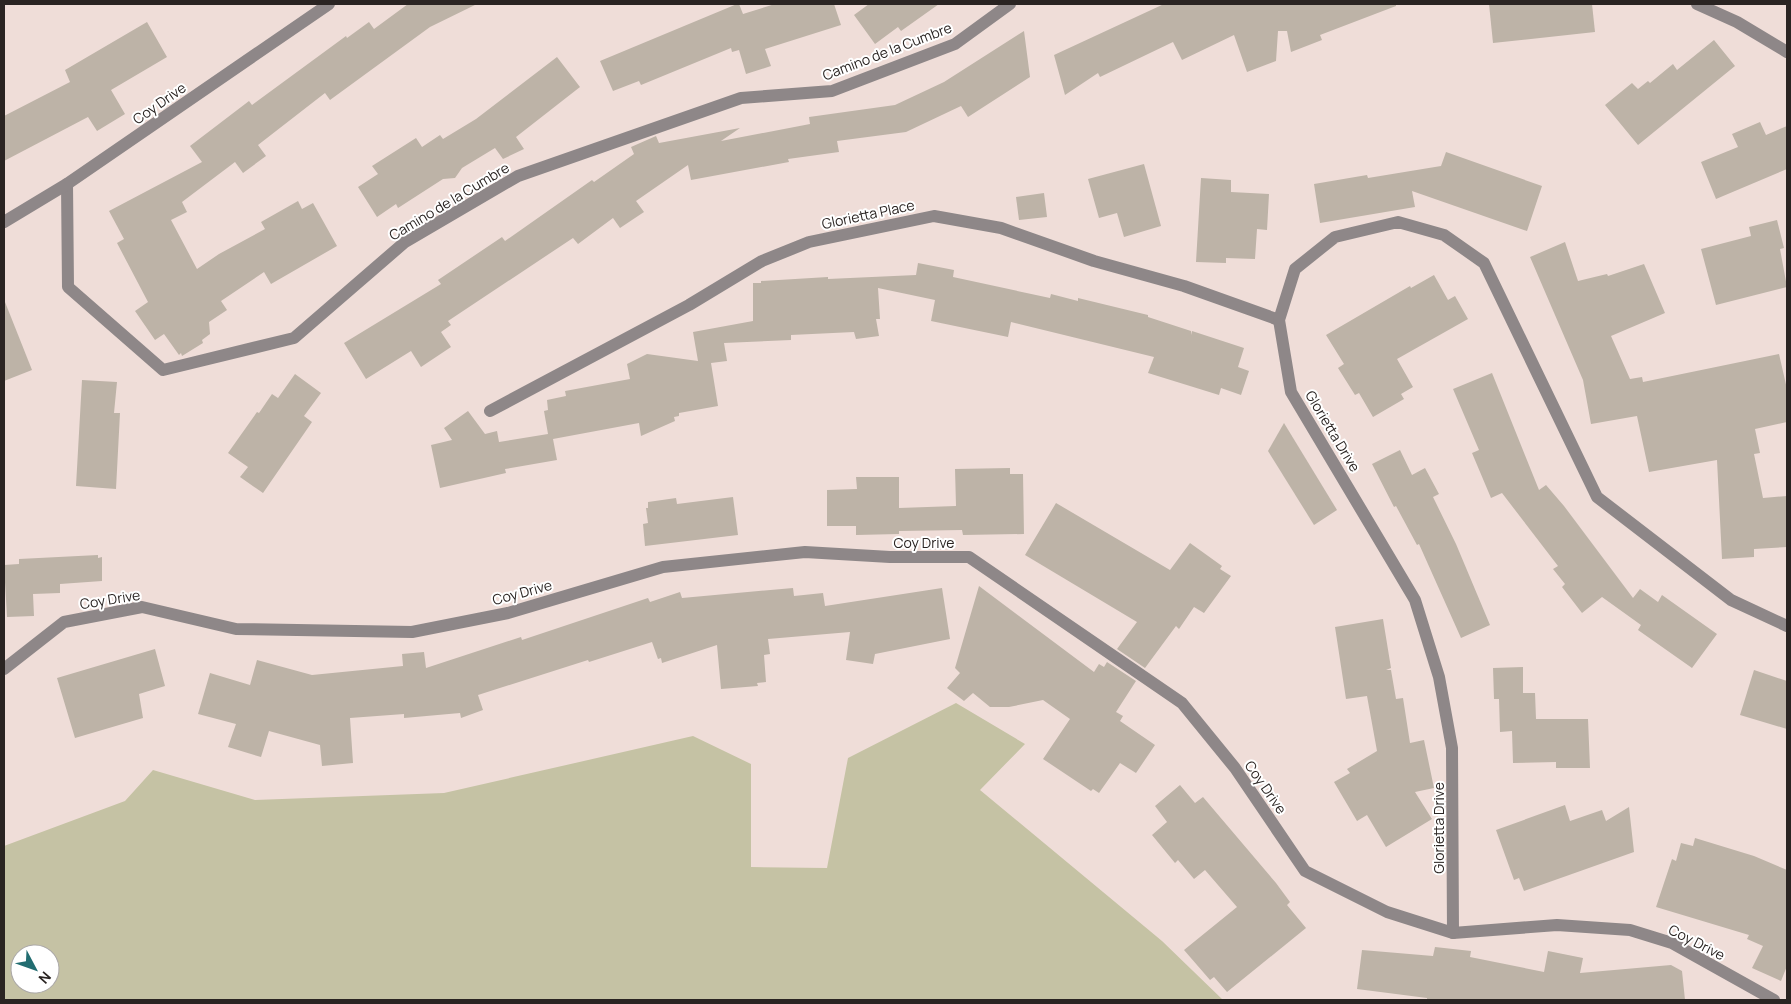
<svg xmlns="http://www.w3.org/2000/svg" width="1791" height="1004" font-family="Manrope,sans-serif">
  <style>
    .green { fill: #c5c2a4; fill-rule: evenodd }
    .building { fill: #bdb3a7 }
    .lines { fill: none; stroke-linecap: round; stroke-linejoin: round }
    .minor { stroke: #8e8788; stroke-width: 12 }
    .labels { text-anchor: middle; dominant-baseline: central; stroke-width: 4; stroke-linejoin: round; paint-order: stroke }
    .street-label { font-size: 14px; fill: #2a2422; stroke: #fff }
  </style>
  <rect width="100%" height="100%" fill="#efddd8"/>
  <!-- green -->
  <path class="green" d="M 956,703 L 1025,744 L 980,790 L 1162,941 L 1223,1000 L 4,1000 L 4,846 L 125,801 L 153,770 L 255,800 L 444,793 L 693,736 L 751,764 L 751,867 L 827,868 L 848,758 ZM 20,954 L 50,954 L 50,984 L 20,984 Z"/>
  <!-- building -->
  <g class="building">
    <polygon points="408,4 477,4 430,27 330,100 325,93 258,145 266,156 243,173 235,162 182,202 187,212 171,220 197,269 219,254 265,229 261,222 298,201 302,209 313,203 337,246 271,284 264,272 221,301 227,310 209,322 210,334 202,340 203,343 182,356 181,353 179,355 164,334 155,340 135,311 148,302 117,243 124,239 109,211 202,162 190,146 249,101 252,105 346,36 347,38 369,22 374,29"/>
    <polygon points="737,4 739,4 743,14 775,4 834,4 841,25 765,49 771,66 746,74 739,50 732,52 731,48 641,85 639,81 613,91 600,61"/>
    <polygon points="869,4 939,4 901,31 898,27 875,44 854,15"/>
    <polygon points="1164,4 1396,4 1396,6 1320,35 1322,40 1291,52 1287,31 1278,31 1276,61 1247,72 1234,35 1182,60 1173,42 1100,77 1098,73 1065,95 1054,55"/>
    <polygon points="1489,4 1592,4 1595,32 1493,43"/>
    <polygon points="147,22 167,57 111,90 125,114 97,131 88,117 4,161 4,116 70,82 65,70"/>
    <polygon points="1024,31 1030,77 968,117 961,106 906,132 837,141 839,152 788,159 789,162 691,180 688,165 636,201 644,212 620,228 613,218 578,244 573,238 448,321 451,325 441,332 451,347 421,367 411,351 366,379 344,343 441,284 438,280 502,237 505,241 592,180 594,182 634,154 631,147 656,136 659,143 740,128 721,141 810,124 809,117 895,105 944,82"/>
    <polygon points="1714,40 1735,66 1638,145 1605,105 1632,83 1638,89 1648,81 1650,83 1673,64 1677,70"/>
    <polygon points="557,57 580,87 516,137 524,149 503,159 495,148 462,168 455,178 443,179 398,208 396,204 377,217 358,187 378,174 372,166 416,138 422,147 440,135 443,139 476,119"/>
    <polygon points="1760,122 1766,135 1787,126 1787,169 1716,199 1701,162 1738,147 1732,134"/>
    <polygon points="1446,152 1542,186 1527,231 1412,191 1415,207 1320,223 1314,184 1367,175 1368,178 1441,166"/>
    <polygon points="1144,164 1161,226 1124,237 1117,213 1099,218 1088,179"/>
    <polygon points="1201,178 1231,180 1231,192 1269,194 1267,230 1257,229 1255,259 1226,258 1226,263 1196,262"/>
    <polygon points="1044,193 1047,217 1019,220 1016,197"/>
    <polygon points="1777,220 1784,248 1780,249 1787,287 1716,305 1701,249 1751,236 1749,227"/>
    <polygon points="1565,242 1578,281 1607,274 1608,276 1644,264 1665,313 1611,336 1630,379 1642,377 1643,382 1779,354 1787,389 1787,422 1755,429 1760,453 1754,454 1763,498 1787,496 1787,547 1754,549 1754,557 1722,559 1717,460 1649,472 1637,416 1591,424 1583,380 1530,257"/>
    <polygon points="918,263 954,270 953,277 1050,298 1051,294 1078,301 1078,298 1148,315 1148,317 1191,331 1192,335 1192,331 1244,348 1238,367 1249,371 1241,395 1221,388 1219,395 1148,373 1154,357 1011,322 1008,337 931,321 935,300 878,288 880,319 876,319 879,336 856,339 854,332 791,335 791,340 724,343 727,361 711,363 718,406 679,413 679,416 674,417 675,421 641,436 639,423 553,439 557,460 505,469 506,473 440,488 431,445 452,440 444,428 468,411 485,434 497,431 499,442 548,434 544,411 548,410 547,400 566,396 565,391 630,379 627,364 647,354 698,361 693,332 753,321 753,283 761,283 761,281 828,277 828,279 916,275"/>
    <polygon points="1434,275 1448,300 1455,296 1468,319 1397,359 1413,387 1401,394 1404,399 1373,417 1359,393 1355,395 1338,368 1344,364 1326,335 1410,286 1411,288"/>
    <polygon points="5,302 32,370 4,381 4,303"/>
    <polygon points="1492,373 1539,490 1546,485 1564,506 1633,598 1640,589 1658,602 1662,595 1717,634 1692,668 1638,630 1641,625 1602,597 1582,613 1562,587 1565,584 1553,569 1558,566 1502,493 1491,498 1472,453 1479,450 1453,389"/>
    <polygon points="295,374 321,393 304,416 312,422 263,493 240,477 248,467 228,453 257,412 259,413 272,394 278,398"/>
    <polygon points="82,380 117,382 114,413 120,413 116,489 76,486"/>
    <polygon points="1284,423 1337,510 1314,525 1268,451"/>
    <polygon points="1400,450 1412,475 1425,468 1439,494 1433,497 1456,544 1490,625 1461,638 1419,544 1417,545 1396,506 1394,507 1372,464"/>
    <polygon points="1010,468 1010,474 1023,474 1024,534 963,535 962,530 899,531 899,534 856,535 856,526 827,526 827,490 857,489 856,477 899,477 899,508 956,506 955,469"/>
    <polygon points="733,497 738,535 645,546 643,524 648,523 646,508 648,508 648,502 676,498 677,504"/>
    <polygon points="1056,503 1170,570 1190,543 1222,566 1220,569 1231,576 1204,613 1194,607 1179,629 1176,626 1145,668 1117,649 1137,622 1025,555"/>
    <polygon points="98,555 98,558 102,557 102,581 60,584 60,593 33,594 34,616 7,617 4,565 19,564 19,559"/>
    <polygon points="979,586 1094,672 1099,664 1104,667 1107,662 1136,681 1116,712 1123,716 1120,721 1155,745 1136,773 1120,763 1099,793 1093,789 1091,791 1043,759 1070,719 1043,700 1009,707 990,707 973,693 964,701 947,688 960,673 955,668"/>
    <polygon points="793,588 794,596 823,593 825,606 942,588 950,639 875,654 873,664 846,660 850,632 768,639 770,654 764,655 766,682 757,683 758,686 721,689 717,645 662,663 661,658 658,659 652,642 589,662 588,660 478,695 483,710 461,718 460,713 404,718 404,714 350,718 353,763 322,766 320,745 269,731 261,757 228,747 236,724 198,714 210,673 250,685 257,660 312,675 403,666 402,654 424,652 426,668 521,637 522,640 648,598 650,602 680,592 682,598"/>
    <polygon points="1383,619 1391,668 1386,670 1391,670 1396,699 1403,698 1410,743 1424,740 1434,788 1415,792 1432,819 1386,847 1367,815 1357,821 1334,782 1350,773 1347,769 1377,751 1367,696 1346,699 1335,627"/>
    <polygon points="155,649 165,686 139,694 143,718 75,738 57,678"/>
    <polygon points="1523,667 1523,693 1535,693 1536,719 1588,719 1590,768 1556,768 1556,762 1513,763 1512,731 1500,732 1499,699 1494,699 1493,668"/>
    <polygon points="1754,670 1787,681 1787,729 1740,715"/>
    <polygon points="1180,785 1195,803 1203,797 1276,883 1290,902 1287,905 1306,928 1227,992 1214,977 1210,980 1184,950 1237,907 1205,870 1194,879 1178,860 1175,863 1152,835 1167,822 1155,806"/>
    <polygon points="1565,805 1570,821 1602,810 1606,821 1629,807 1634,852 1524,891 1519,878 1514,880 1496,830"/>
    <polygon points="1695,838 1754,856 1787,870 1787,966 1781,981 1752,968 1763,946 1747,939 1749,935 1656,907 1672,859 1676,861 1681,843 1693,846"/>
    <polygon points="1435,947 1471,951 1470,957 1544,972 1548,951 1583,958 1580,973 1671,965 1682,971 1685,1000 1427,1000 1427,998 1357,989 1362,950 1433,956"/>
  </g>
  <g class="lines">
    <!-- minor -->
    <g class="minor">
      <polyline points="1697,4 1737,22 1787,52"/>
      <polyline points="67,184 68,287 163,370 294,338 405,242 518,176 741,98 832,91 955,44 1010,4"/>
      <polyline points="4,222 67,184 329,4"/>
      <polyline points="490,411 689,305 762,261 809,242 934,216 1001,228 1094,261 1184,286 1279,320"/>
      <polyline points="4,669 64,622 142,607 236,629 412,632 508,613 663,567 805,552 890,557 969,557 1182,703 1235,768 1305,871 1387,912 1453,933 1557,925 1630,930 1672,943 1774,1000"/>
      <polyline points="1453,933 1452,748 1439,677 1415,600 1291,392 1279,320 1295,269 1335,237 1398,222 1444,235 1484,263 1597,497 1731,600 1787,626"/>
    </g>
  </g>
  <g class="labels">
    <!-- street labels -->
    <g class="street-label">
      <text transform="translate(887 51) rotate(-21)">Camino de la Cumbre</text>
      <text transform="translate(159 103) rotate(-35)">Coy Drive</text>
      <text transform="translate(449 201) rotate(-31)">Camino de la Cumbre</text>
      <text transform="translate(868 214) rotate(-12)">Glorietta Place</text>
      <text transform="translate(1333 431) rotate(59)">Glorietta Drive</text>
      <text x="924" y="542">Coy Drive</text>
      <text transform="translate(522 592) rotate(-15)">Coy Drive</text>
      <text transform="translate(110 599) rotate(-9)">Coy Drive</text>
      <text transform="translate(1266 787) rotate(55)">Coy Drive</text>
      <text transform="translate(1438 828) rotate(-90)">Glorietta Drive</text>
      <text transform="translate(1697 942) rotate(27)">Coy Drive</text>
    </g>
  </g>
  <!-- border -->
  <rect width="1791" height="1004" fill="none" stroke="#2a2422" stroke-width="10"/>
  <!-- north arrow -->
  <g transform="translate(35 969) rotate(131)"><circle r="24" fill="#ffffff" stroke="#aaa7a7"/>
  <path d="M0-4L9 19L0 12L-9 19Z" fill="#226d71"/>
  <text y="-8" font-size="14" font-weight="bold" text-anchor="middle" fill="#2a2422">N</text>
  </g>
</svg>
